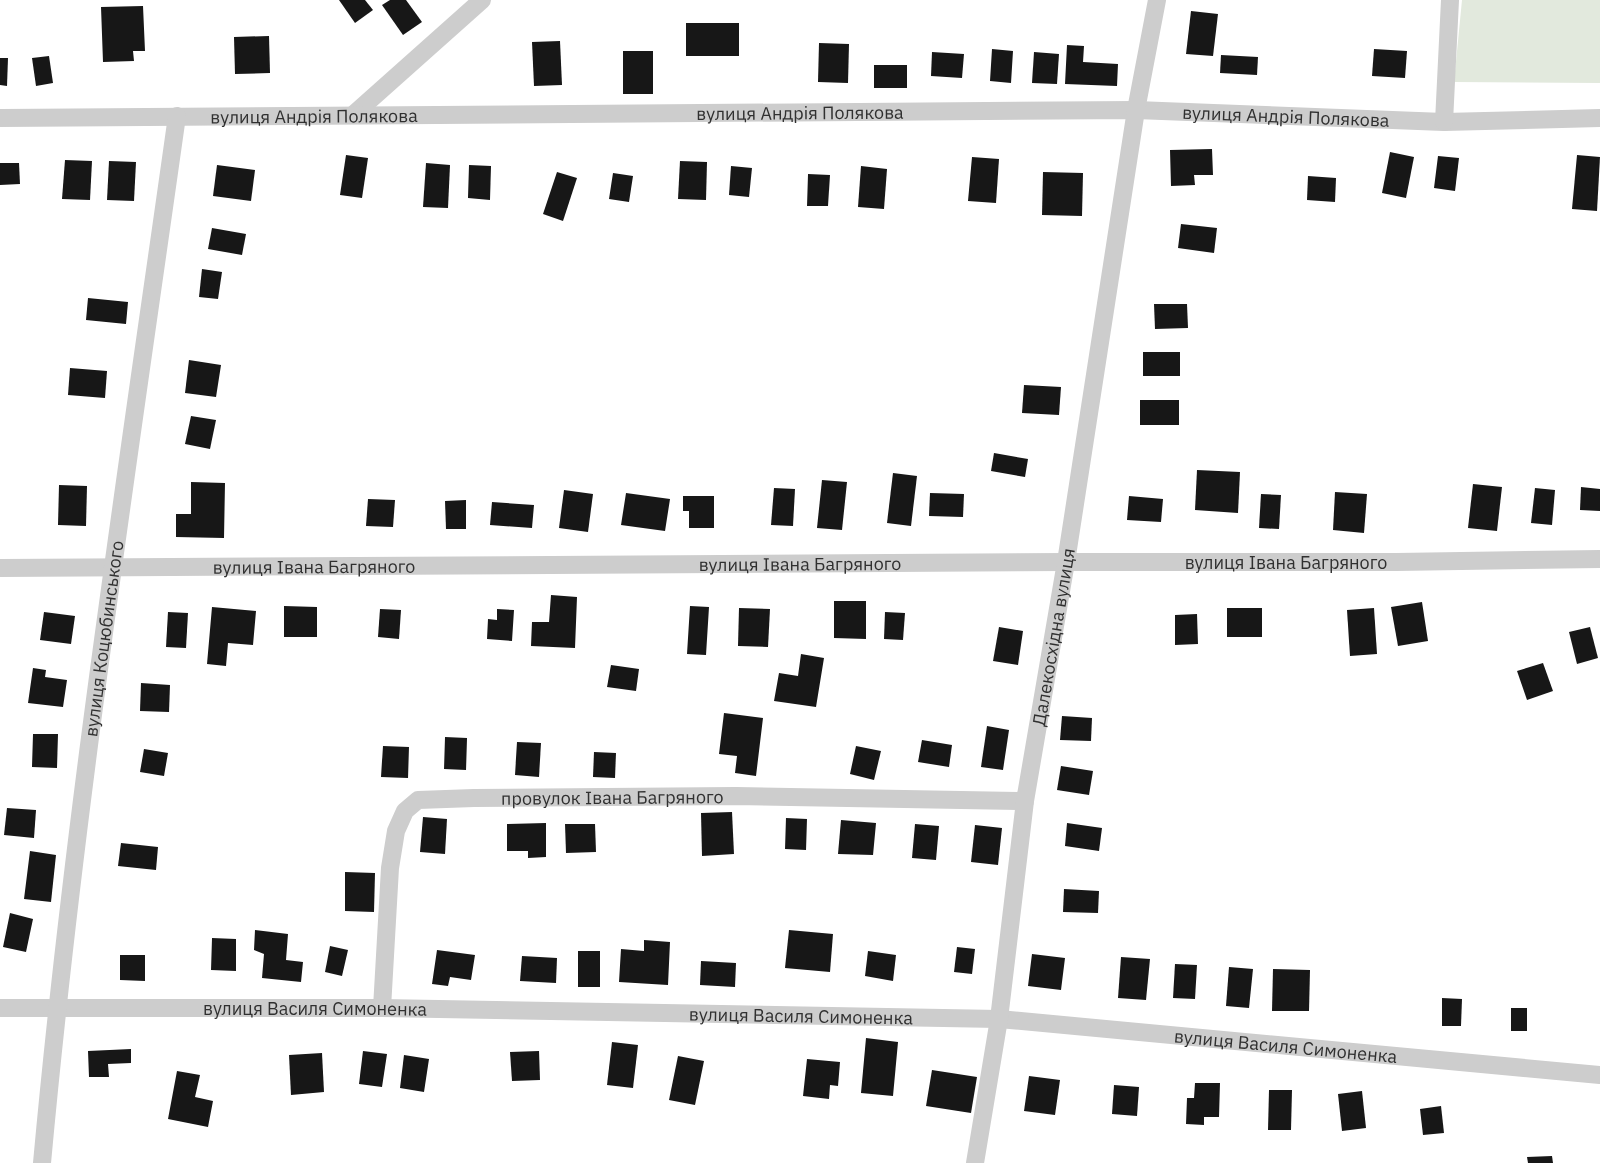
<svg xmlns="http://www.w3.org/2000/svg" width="1600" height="1163" font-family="'IBM Plex Sans',sans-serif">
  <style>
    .green { fill: #e2e9dd }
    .building { fill: #171717 }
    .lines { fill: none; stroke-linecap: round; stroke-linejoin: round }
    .street { stroke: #cdcdcd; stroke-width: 18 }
    .labels { text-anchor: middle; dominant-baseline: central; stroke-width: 6; stroke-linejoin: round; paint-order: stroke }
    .street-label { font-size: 18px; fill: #303030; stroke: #fff }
  </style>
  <rect width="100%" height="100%" fill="#fff"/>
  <!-- green -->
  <polygon class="green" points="1462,0 1600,0 1600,83 1454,82"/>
  <!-- building -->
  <g class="building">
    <polygon points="339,0 365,0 373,10 355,23"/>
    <polygon points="390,0 406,0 422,22 403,35 382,5"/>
    <polygon points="143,6 145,51 133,51 134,61 103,62 101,7"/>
    <polygon points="1191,11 1218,14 1213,56 1186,54"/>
    <rect x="686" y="23" width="53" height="33"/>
    <polygon points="269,36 270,73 235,74 234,37"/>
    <polygon points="560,41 562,85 534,86 532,42"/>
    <polygon points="819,43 849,44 848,83 818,82"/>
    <polygon points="1067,45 1084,46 1083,62 1118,64 1117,86 1065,84"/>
    <polygon points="992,49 1013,51 1011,83 990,81"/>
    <polygon points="1374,49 1407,51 1405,78 1372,76"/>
    <rect x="623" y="51" width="30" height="43"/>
    <polygon points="932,52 964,54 962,78 931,76"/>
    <polygon points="1034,52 1059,54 1057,84 1032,83"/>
    <polygon points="1221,55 1258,57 1257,75 1220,73"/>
    <polygon points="49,56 53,83 36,86 32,58"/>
    <polygon points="0,58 8,58 7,86 0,85"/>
    <rect x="874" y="65" width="33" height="23"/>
    <polygon points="1212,149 1213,175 1194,175 1195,185 1171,186 1170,150"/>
    <polygon points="1390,152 1414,157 1406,198 1382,193"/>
    <polygon points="346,155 368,158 362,198 340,195"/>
    <polygon points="1577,155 1600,157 1597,211 1572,209"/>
    <polygon points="1438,156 1459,158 1455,191 1434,188"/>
    <polygon points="972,157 999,159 996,203 968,201"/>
    <polygon points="65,160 92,161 90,200 62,199"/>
    <polygon points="109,161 136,162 134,201 107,200"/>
    <polygon points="680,161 707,162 706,200 678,199"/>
    <polygon points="0,163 19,163 20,184 0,185"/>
    <polygon points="426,163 450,165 448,208 423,207"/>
    <polygon points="217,165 255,170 251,201 213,196"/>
    <polygon points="469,165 491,166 490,200 468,198"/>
    <polygon points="731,166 752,168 749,197 729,195"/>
    <polygon points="861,166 887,169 884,209 858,207"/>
    <polygon points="557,172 577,178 563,221 543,214"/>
    <polygon points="1043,172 1083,173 1082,216 1042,215"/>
    <polygon points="613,173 633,176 629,202 609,199"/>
    <polygon points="808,174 830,175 828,206 807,206"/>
    <polygon points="1308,176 1336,178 1335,202 1307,200"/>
    <polygon points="1181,224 1217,228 1214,253 1178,248"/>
    <polygon points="212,228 246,234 242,255 208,249"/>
    <polygon points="202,269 222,272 218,299 199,297"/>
    <polygon points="88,298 128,302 126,324 86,320"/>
    <polygon points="1154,304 1187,304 1188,328 1155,329"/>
    <rect x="1143" y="352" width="37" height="24"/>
    <polygon points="189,360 221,365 216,397 185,393"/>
    <polygon points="70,368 107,371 105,398 68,395"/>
    <polygon points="1024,385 1061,387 1059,415 1022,413"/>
    <rect x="1140" y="400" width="39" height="25"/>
    <polygon points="191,416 216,420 210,449 185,444"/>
    <polygon points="994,453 1028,459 1025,477 991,471"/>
    <polygon points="1197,470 1240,472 1238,513 1195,510"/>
    <polygon points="893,473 917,476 911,526 887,523"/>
    <polygon points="822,480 847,482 842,530 817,528"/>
    <polygon points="191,482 225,483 224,538 176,537 176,514 191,514"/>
    <polygon points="1473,484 1502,487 1497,531 1468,528"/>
    <polygon points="59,485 87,486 86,526 58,525"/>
    <polygon points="1581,487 1600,489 1600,511 1580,510"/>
    <polygon points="774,488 795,489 793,526 771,525"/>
    <polygon points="1535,488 1555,490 1552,525 1531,523"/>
    <polygon points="564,490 593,494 588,532 559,528"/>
    <polygon points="1335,492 1367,494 1364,533 1333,530"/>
    <polygon points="626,493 670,499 665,531 621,525"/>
    <polygon points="930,493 964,494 963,517 929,516"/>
    <polygon points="1261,494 1281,495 1279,529 1259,528"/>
    <polygon points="683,496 714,496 714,528 689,528 689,511 683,511"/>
    <polygon points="1129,496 1163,499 1161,522 1127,520"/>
    <polygon points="368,499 395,500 393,527 366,526"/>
    <polygon points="466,500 466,529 446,529 445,501"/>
    <polygon points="492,502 534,505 532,528 490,525"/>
    <polygon points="551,595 577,597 575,648 531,646 532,622 549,622"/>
    <polygon points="834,601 866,601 866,639 834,638"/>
    <polygon points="1422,602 1428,641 1398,646 1391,607"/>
    <polygon points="284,606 317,607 317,637 284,637"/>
    <polygon points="690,606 709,607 706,655 687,654"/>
    <polygon points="212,607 256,611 253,645 228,643 226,666 207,664"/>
    <polygon points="739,608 770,609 768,647 738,646"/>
    <rect x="1227" y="608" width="35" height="29"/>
    <polygon points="1374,608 1377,654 1350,656 1347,610"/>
    <polygon points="380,609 401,610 399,639 378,637"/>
    <polygon points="497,609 514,610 512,641 487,639 488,619 497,620"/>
    <polygon points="44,612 75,616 71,644 40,640"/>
    <polygon points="168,612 188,613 186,648 166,647"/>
    <polygon points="885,612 905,613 903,640 884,639"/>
    <polygon points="1197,614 1198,644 1175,645 1175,615"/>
    <polygon points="999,627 1023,631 1018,665 993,661"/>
    <polygon points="1590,627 1598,658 1577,664 1569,632"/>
    <polygon points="801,654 824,658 816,707 774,701 779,673 798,676"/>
    <polygon points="1543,663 1553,691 1527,700 1517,671"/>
    <polygon points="611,665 639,669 636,691 607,687"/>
    <polygon points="33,668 46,670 45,677 67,680 63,707 28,703"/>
    <polygon points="141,683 170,685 169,712 140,711"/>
    <polygon points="724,713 763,718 756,776 735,773 737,756 719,754"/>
    <polygon points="1062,716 1092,718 1091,741 1060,740"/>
    <polygon points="987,726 1009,730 1003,770 981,767"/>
    <polygon points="33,734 58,734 57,768 32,767"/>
    <polygon points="445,737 467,738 466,770 444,769"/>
    <polygon points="922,740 952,745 949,767 918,762"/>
    <polygon points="517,742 541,743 539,777 515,775"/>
    <polygon points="383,746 409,747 408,778 381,777"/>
    <polygon points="856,746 881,751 874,780 850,774"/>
    <polygon points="144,749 168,753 164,776 140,772"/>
    <polygon points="594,752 616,753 615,778 593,777"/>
    <polygon points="1061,766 1093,771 1089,795 1057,790"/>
    <polygon points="7,808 36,810 34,838 4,835"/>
    <polygon points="732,812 734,854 702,856 701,813"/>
    <polygon points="423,817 447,819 445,854 420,852"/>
    <polygon points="786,818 807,819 806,850 785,849"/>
    <polygon points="841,820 876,823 873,855 838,854"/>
    <polygon points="546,823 546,857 528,858 528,851 507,851 507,824"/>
    <polygon points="1067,823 1102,828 1099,851 1065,846"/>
    <polygon points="565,824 595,824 596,852 566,853"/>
    <polygon points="915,824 939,826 936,860 912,858"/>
    <polygon points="975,825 1002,828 998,865 971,862"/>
    <polygon points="121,843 158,847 156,870 118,866"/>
    <polygon points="30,851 56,855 51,902 24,899"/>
    <polygon points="345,872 375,873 374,912 345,911"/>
    <polygon points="1064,889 1099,891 1098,913 1063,912"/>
    <polygon points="10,913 33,919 26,952 3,947"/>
    <polygon points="255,930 288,934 286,960 303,962 301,982 262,978 264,954 254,950"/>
    <polygon points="789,930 833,934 830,972 785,968"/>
    <polygon points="212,938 236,939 236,971 211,970"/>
    <polygon points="644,940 670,942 668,985 619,982 621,949 644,951"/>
    <polygon points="330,946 348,950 342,976 325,972"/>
    <polygon points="957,947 975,949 972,974 954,972"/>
    <polygon points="437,950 475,955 471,980 450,977 448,986 432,984"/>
    <rect x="578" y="951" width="22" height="36"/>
    <polygon points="868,951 896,955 893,981 865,976"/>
    <polygon points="1032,954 1065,958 1061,990 1028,986"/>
    <polygon points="120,955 145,955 145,981 120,980"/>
    <polygon points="522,956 557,958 556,983 520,981"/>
    <polygon points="1121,957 1150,959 1146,1000 1118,998"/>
    <polygon points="701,961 736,963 735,987 700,985"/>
    <polygon points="1175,964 1197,965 1195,999 1173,998"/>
    <polygon points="1229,967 1253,969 1249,1008 1226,1006"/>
    <polygon points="1273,969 1310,970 1309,1011 1272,1011"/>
    <polygon points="1442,998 1462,999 1461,1026 1442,1026"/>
    <rect x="1511" y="1008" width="16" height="23"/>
    <polygon points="866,1038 898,1042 893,1096 861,1093"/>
    <polygon points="612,1042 638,1045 633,1088 607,1085"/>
    <polygon points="131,1049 131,1063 108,1064 109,1077 89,1077 88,1051"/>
    <polygon points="363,1051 387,1054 382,1087 359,1084"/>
    <polygon points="539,1051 540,1080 512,1081 510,1052"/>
    <polygon points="322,1053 324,1092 291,1095 289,1055"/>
    <polygon points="404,1055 429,1059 424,1092 400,1088"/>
    <polygon points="678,1056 704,1061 695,1105 669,1100"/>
    <polygon points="807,1059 840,1062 838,1086 830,1085 829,1099 803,1096"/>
    <polygon points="932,1070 977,1077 971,1113 926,1106"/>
    <polygon points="177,1071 200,1075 195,1097 213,1101 208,1127 168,1119"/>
    <polygon points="1029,1076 1060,1080 1055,1115 1024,1111"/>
    <polygon points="1195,1083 1220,1083 1219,1117 1204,1117 1204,1125 1186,1124 1187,1098 1194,1098"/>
    <polygon points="1114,1085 1139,1087 1137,1116 1112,1114"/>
    <polygon points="1269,1090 1292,1090 1291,1130 1268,1130"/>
    <polygon points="1362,1091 1366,1128 1342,1131 1338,1094"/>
    <polygon points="1441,1106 1444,1133 1423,1135 1420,1109"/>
    <polygon points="1552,1156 1553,1163 1528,1163 1527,1157"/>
  </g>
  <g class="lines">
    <!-- street -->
    <g class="street">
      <polyline points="353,115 482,0"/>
      <path id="s1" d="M 0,118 L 1136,110 L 1444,122 L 1600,118"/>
      <polyline points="1444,122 1450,0"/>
      <path id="s2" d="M 0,568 L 1066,562 L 1396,562 L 1600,559"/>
      <path id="s3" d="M 0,1008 L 382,1008 L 999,1019 L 1600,1075"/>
      <path id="s4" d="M 382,1008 L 390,868 L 396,831 L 405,811 L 418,800 L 474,798 L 736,796 L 1025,801"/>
      <path id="s5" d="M 42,1163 C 74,813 128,464 177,116"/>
      <path id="s6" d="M 975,1163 L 999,1019 L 1025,801 L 1066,562 L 1136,110 L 1157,0"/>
    </g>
  </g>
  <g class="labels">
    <!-- street labels -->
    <g class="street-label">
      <text stroke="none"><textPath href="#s1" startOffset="800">вулиця Андрія Полякова</textPath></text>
      <text stroke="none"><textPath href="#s1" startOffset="314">вулиця Андрія Полякова</textPath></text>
      <text stroke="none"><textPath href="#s1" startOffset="1286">вулиця Андрія Полякова</textPath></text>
      <text stroke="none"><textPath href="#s2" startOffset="1286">вулиця Івана Багряного</textPath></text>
      <text stroke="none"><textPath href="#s2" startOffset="800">вулиця Івана Багряного</textPath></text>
      <text stroke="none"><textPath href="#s2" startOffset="314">вулиця Івана Багряного</textPath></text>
      <text stroke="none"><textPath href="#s6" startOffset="532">Далекосхідна вулиця</textPath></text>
      <text stroke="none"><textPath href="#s5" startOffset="528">вулиця Коцюбинського</textPath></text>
      <text stroke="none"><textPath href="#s4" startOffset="411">провулок Івана Багряного</textPath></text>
      <text stroke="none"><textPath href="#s3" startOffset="315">вулиця Василя Симоненка</textPath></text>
      <text stroke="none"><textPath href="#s3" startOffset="801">вулиця Василя Симоненка</textPath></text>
      <text stroke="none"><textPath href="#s3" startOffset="1287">вулиця Василя Симоненка</textPath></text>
    </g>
  </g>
</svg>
